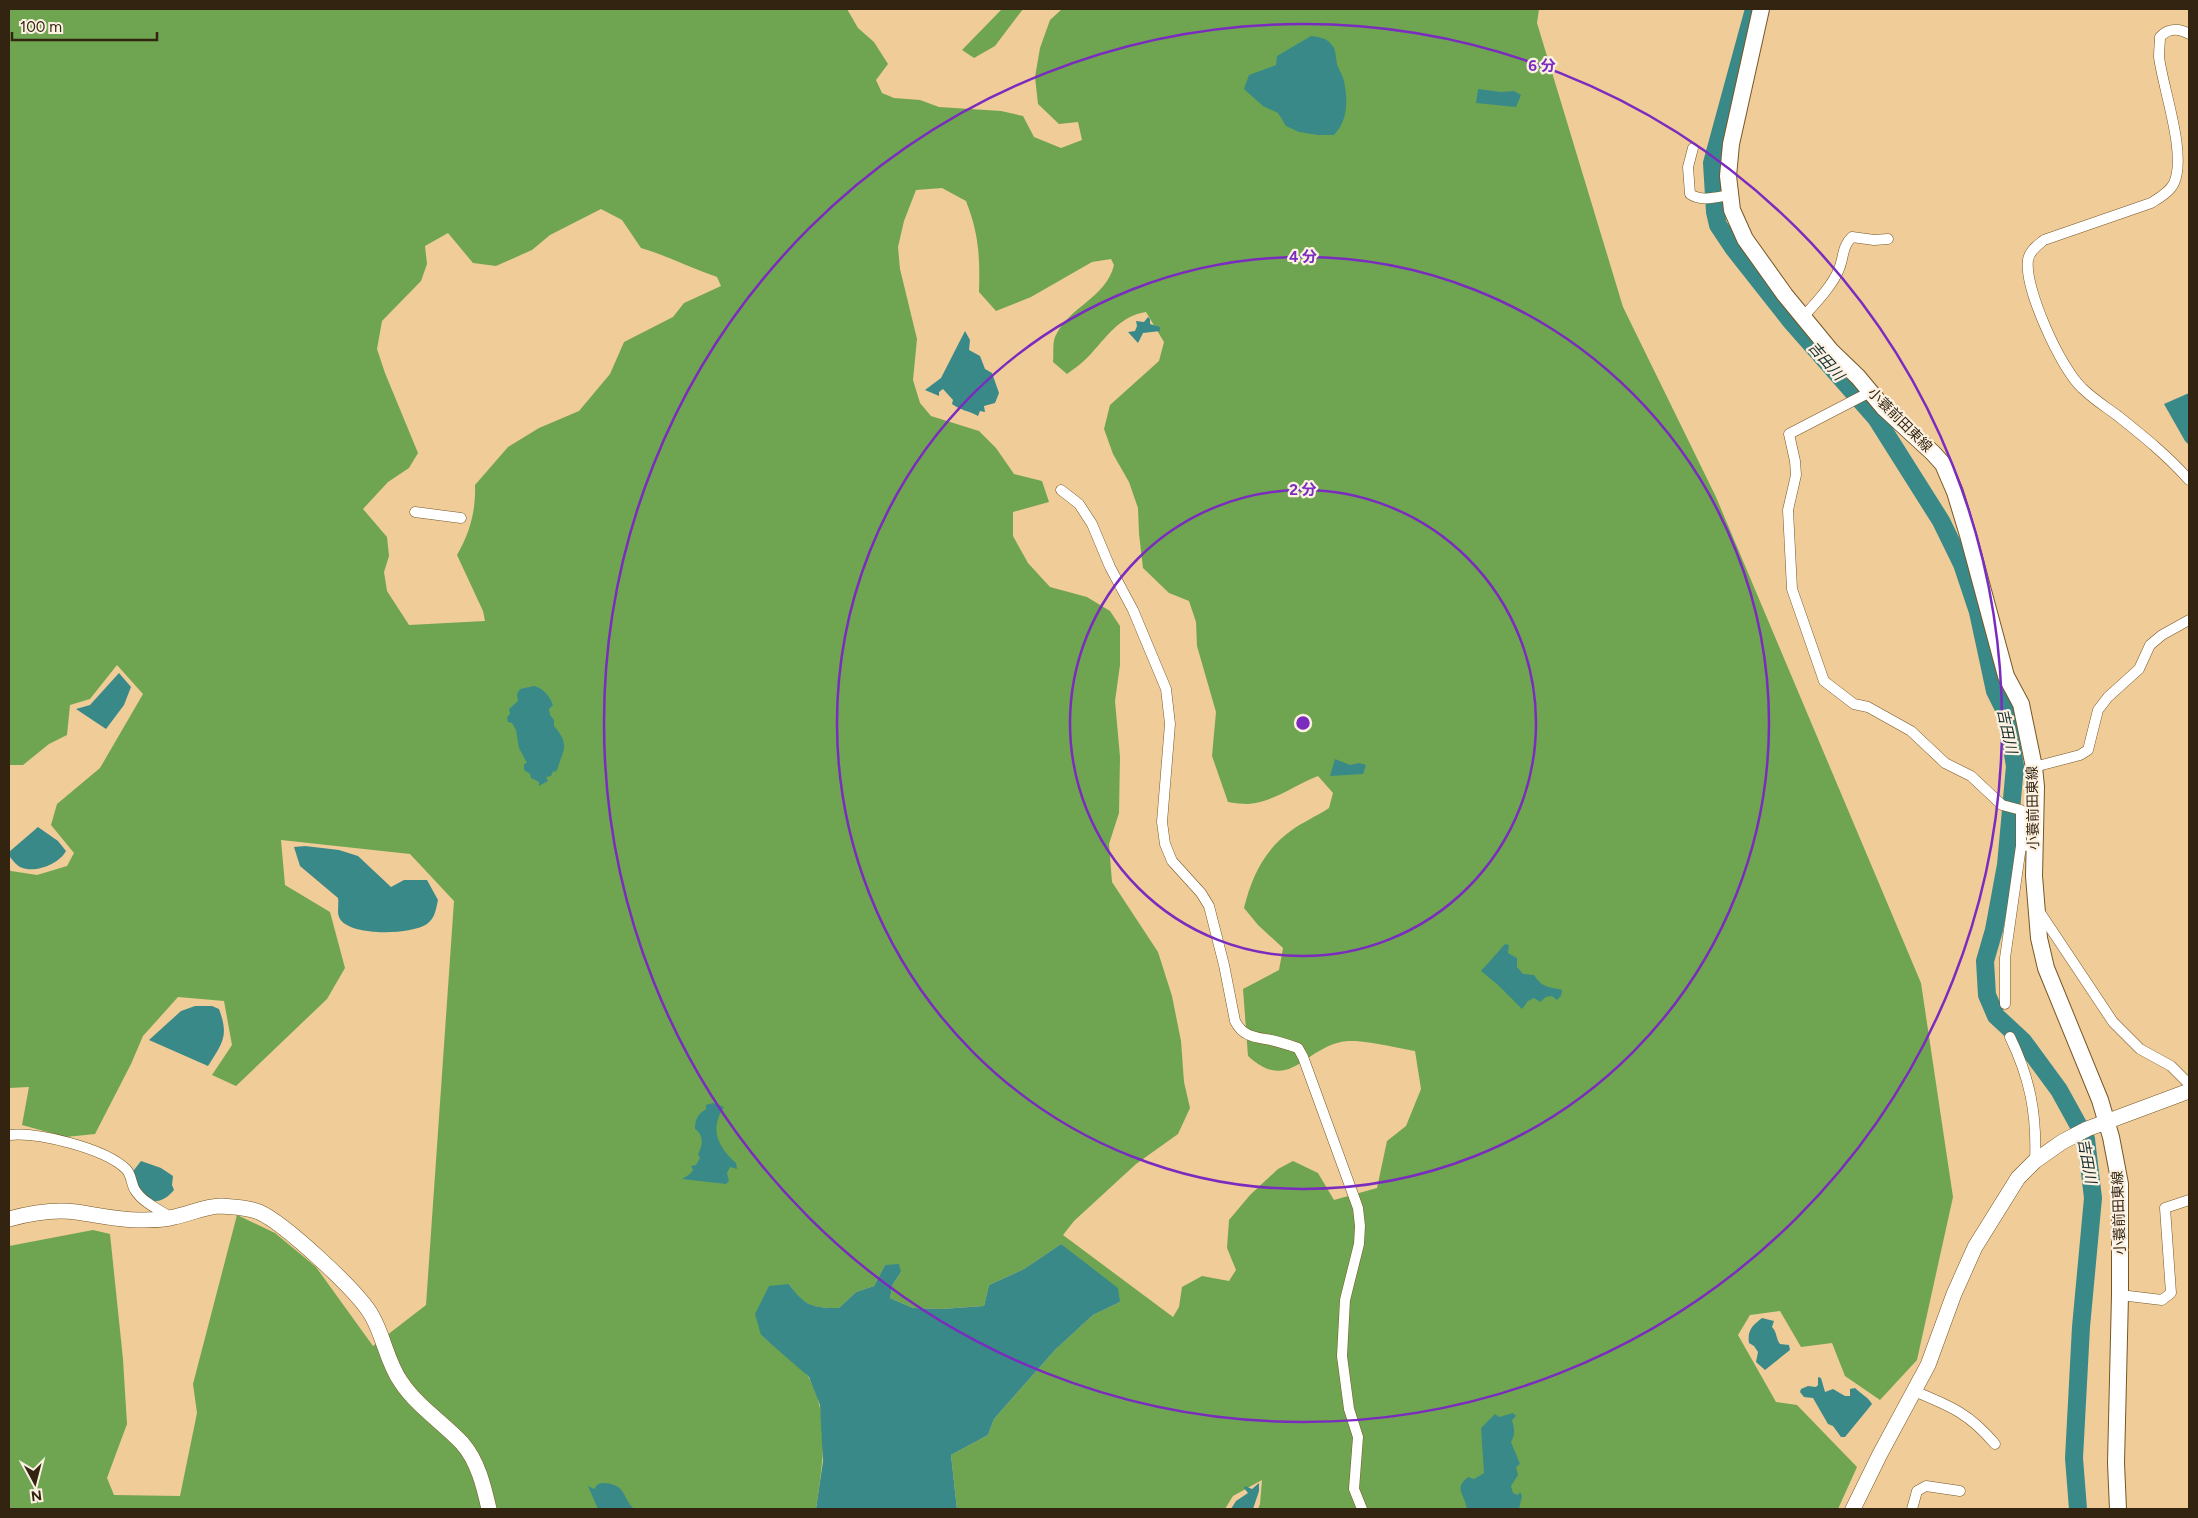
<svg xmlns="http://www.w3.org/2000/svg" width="2198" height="1518" font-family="Figtree,'Noto Sans JP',sans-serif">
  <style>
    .forest { fill: #6fa551; fill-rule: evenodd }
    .water { fill: #398989 }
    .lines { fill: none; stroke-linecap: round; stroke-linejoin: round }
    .river { stroke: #398989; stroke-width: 18 }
    .street-casing { stroke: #775725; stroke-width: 11 }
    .secondary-casing { stroke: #775725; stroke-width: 16 }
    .primary-casing { stroke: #775725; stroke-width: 18 }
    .street { stroke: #fff; stroke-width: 10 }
    .secondary { stroke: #fff; stroke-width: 15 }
    .primary { stroke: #fff; stroke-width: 16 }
    .ring { fill: none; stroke: #7b2cbf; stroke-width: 2.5 }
    .labels { text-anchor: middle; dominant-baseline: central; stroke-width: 4.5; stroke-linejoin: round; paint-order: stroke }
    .street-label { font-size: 14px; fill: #322410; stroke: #fdf1e2 }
    .water-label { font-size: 15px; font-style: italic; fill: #162f2f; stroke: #fdf1e2 }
    .centre { fill: #7b2cbf; stroke: #fdf1e2; stroke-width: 2.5 }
    .ring-label { font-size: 15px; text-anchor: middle; font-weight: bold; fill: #7b2cbf; stroke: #fdf1e2; stroke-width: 4.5; stroke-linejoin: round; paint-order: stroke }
  </style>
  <rect width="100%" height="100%" fill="#f0cc99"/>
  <!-- forest -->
  <g class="forest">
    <path d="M 9,9 L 847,9 L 858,28 L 874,42 L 888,64 L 876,80 L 882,93 L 894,98 L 920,100 L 939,107 L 1001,111 L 1023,116 L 1034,137 L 1061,148 L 1082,140 L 1078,122 L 1059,124 L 1038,104 L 1035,77 L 1040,48 L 1050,20 L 1062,9 L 1539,9 L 1537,23 L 1623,307 L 1716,497 L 1921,983 L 1953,1197 L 1917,1360 L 1880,1400 L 1845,1376 L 1832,1343 L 1801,1347 L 1780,1311 L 1750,1315 L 1738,1335 L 1776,1402 L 1797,1405 L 1857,1467 L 1838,1509 L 1258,1509 L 1260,1504 L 1262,1480 L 1233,1496 L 1225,1509 L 957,1509 L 951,1455 L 988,1435 L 994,1419 L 1055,1350 L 1093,1315 L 1120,1302 L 1061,1244 L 1024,1269 L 989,1285 L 984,1306 L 941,1309 L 913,1308 L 890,1298 L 893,1284 L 901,1272 L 885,1265 L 874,1286 L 856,1292 L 839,1308 C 811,1308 805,1307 789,1284 L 761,1335 C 771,1344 804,1368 809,1378 C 831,1416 822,1469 816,1509 L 9,1509 L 9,1246 L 93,1230 L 110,1234 L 123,1359 L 127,1424 L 107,1478 L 114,1495 L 180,1496 L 197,1413 L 193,1384 L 237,1215 L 275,1233 L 316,1267 L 373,1346 L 426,1305 L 454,901 L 410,854 L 281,840 L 285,885 L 330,912 L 345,968 L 327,999 L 236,1086 L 212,1075 L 232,1045 L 224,1001 L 178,997 L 143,1036 L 131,1064 L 95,1134 L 66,1137 L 22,1125 L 29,1087 L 9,1088 L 9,869 L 11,871 L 37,875 L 67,866 L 74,853 L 51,825 L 57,804 L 100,768 L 143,694 L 117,665 L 90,699 L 70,705 L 67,735 L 49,744 L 23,765 L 9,765 ZM 942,188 L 966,201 C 979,234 980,257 979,292 L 996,311 L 1031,297 L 1092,262 L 1111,259 L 1114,265 C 1106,298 1070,306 1056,335 C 1052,342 1054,354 1053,362 L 1067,374 C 1074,369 1082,363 1088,357 C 1106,338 1119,316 1146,312 L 1164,342 L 1159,361 L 1110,405 L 1104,429 L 1113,454 L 1129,482 L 1138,508 L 1139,534 L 1143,568 L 1169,593 L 1189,601 L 1196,622 L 1197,646 L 1216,712 L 1212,756 L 1228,802 C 1234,803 1242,804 1248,804 C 1273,802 1295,785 1318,776 L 1333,793 L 1329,808 C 1317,816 1303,822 1292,830 C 1264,850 1252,876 1244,908 L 1258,925 L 1283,948 L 1279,970 L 1243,989 L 1248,1056 C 1289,1093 1303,1050 1341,1042 C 1359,1038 1395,1048 1415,1051 L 1421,1089 L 1406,1126 L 1387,1141 L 1377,1188 L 1334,1200 L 1318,1173 L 1293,1161 L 1278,1169 L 1250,1195 L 1229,1220 L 1227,1248 L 1236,1270 L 1229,1281 L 1202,1276 L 1182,1287 L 1179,1307 L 1173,1317 L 1063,1235 L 1074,1221 L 1136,1164 L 1178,1134 L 1190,1108 L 1184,1082 L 1181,1041 L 1172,996 L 1158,952 L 1112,882 L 1109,844 L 1119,813 L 1120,757 L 1115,701 L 1120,665 L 1120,626 L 1110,611 L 1087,597 L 1050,587 L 1028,563 L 1013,536 L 1013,512 L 1049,502 L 1042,481 L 1014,474 L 996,448 L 979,431 L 931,416 L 920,403 L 913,380 L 917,339 L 900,269 L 898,247 L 904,221 L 916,190 ZM 601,209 L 622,220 L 641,248 C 668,256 691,268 717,277 L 721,286 L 684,303 L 673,317 L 624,342 L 610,374 L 579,411 L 539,428 L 508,447 L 475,485 C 476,510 470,533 457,555 L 483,611 L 485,621 L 409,625 L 387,591 L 384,572 L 389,556 L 387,537 L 363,509 L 388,482 L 409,468 L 418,453 L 385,373 L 377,349 L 382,321 L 421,281 L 427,264 L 425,246 L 448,233 L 473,263 L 496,266 L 532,250 L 550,235 Z"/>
    <polygon points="1002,9 1023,9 995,46 974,58 962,50"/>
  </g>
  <!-- water -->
  <g class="water">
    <path d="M 1311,36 C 1319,37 1327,38 1332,45 C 1337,51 1335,59 1338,67 C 1340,72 1343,76 1344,81 C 1348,101 1348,120 1334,135 L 1318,135 L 1299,132 L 1286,126 L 1278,113 L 1263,106 L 1244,89 L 1249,75 L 1276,65 L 1277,56 Z"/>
    <polygon points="1478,89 1501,92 1514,91 1521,95 1516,107 1476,103"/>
    <polygon points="1148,317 1150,319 1150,324 1160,327 1160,331 1143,333 1138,343 1128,332 1135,331 1137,326 1136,321 1144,322"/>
    <path d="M 965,331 L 970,340 L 969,350 L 980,356 L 985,369 L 992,373 L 999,393 L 995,403 L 984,406 L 985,412 L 980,411 L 978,416 C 969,411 960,410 952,404 L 953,400 L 943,389 L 939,392 L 939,396 L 925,390 L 941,378 Z"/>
    <polygon points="2189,393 2189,445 2185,441 2164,404"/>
    <polygon points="119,673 131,687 124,705 106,729 76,709 90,705"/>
    <path d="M 534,686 C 544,689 549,695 553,705 L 549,709 L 550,715 L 554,720 L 554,726 C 565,739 567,745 560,761 C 558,766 559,768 555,772 L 553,771 L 551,776 L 546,777 L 548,781 L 539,786 L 539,782 L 531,778 L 530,774 L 524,770 L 524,764 L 527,763 L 519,748 L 516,730 L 512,723 L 508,722 L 507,717 L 510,714 L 509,709 L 518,701 L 517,694 L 520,689 Z"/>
    <polygon points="1335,759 1350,765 1359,763 1366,765 1363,774 1330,776"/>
    <path d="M 38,827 L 58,841 L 66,851 C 59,864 35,874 20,867 C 16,865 12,859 9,856 L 9,852 Z"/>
    <path d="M 305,846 L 339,850 L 358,856 L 391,887 L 404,880 L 427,880 L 438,900 C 436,909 435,918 427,924 C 411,935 347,937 339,917 C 337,912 339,903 338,898 L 300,866 L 294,847 Z"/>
    <path d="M 1505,944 L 1509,945 L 1508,953 L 1517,958 L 1517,967 L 1523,974 L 1534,975 C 1544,989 1547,986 1562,990 L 1561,996 L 1557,1000 L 1552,996 L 1546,997 L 1540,1002 L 1534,998 L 1528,1001 L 1522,1009 L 1498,985 L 1481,971 Z"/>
    <path d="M 195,1006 L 212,1006 L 219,1009 C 229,1036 223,1042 208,1066 L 149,1040 L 181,1011 Z"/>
    <path d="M 713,1103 L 724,1107 C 709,1129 718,1147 736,1163 L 737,1169 L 730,1167 L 727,1173 L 729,1181 L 726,1184 L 682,1179 L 690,1174 L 693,1170 L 691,1166 L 696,1165 L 700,1158 L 698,1154 C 703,1145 704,1135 695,1129 C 695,1119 698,1114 706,1109 L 706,1105 Z"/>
    <path d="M 141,1161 L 161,1168 L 173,1176 L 172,1185 L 174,1190 C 162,1205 145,1206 136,1186 C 134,1182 134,1174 134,1170 Z"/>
    <path d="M 1061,1244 L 1118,1288 L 1120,1302 L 1093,1315 L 1055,1350 L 994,1419 L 988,1435 L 951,1455 L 957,1509 L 816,1509 L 823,1461 L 820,1405 L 809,1377 L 761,1335 L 755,1314 L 769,1286 L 789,1284 C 805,1306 811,1308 839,1308 L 856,1292 L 874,1286 L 885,1265 L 899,1264 L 901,1272 L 893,1284 L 890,1298 L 913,1308 L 941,1309 L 984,1306 L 989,1285 L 1024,1269 Z"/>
    <path d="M 1762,1318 L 1774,1321 L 1772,1327 C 1777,1332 1776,1339 1780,1344 L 1789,1345 L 1790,1350 L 1765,1370 L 1756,1362 L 1758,1352 L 1754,1346 L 1749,1343 C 1747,1330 1753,1325 1762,1318 Z"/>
    <path d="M 1818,1377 L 1821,1378 L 1825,1392 L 1833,1389 L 1845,1396 L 1850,1396 L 1850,1389 L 1855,1388 C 1862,1395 1867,1396 1872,1404 L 1845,1437 L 1841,1437 L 1833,1426 L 1828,1424 L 1813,1398 L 1804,1397 L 1800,1392 L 1801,1389 L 1808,1386 L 1816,1387 L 1818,1385 Z"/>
    <path d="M 1513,1413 L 1516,1416 L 1512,1420 C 1514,1428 1516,1434 1511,1442 L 1520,1464 L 1516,1467 L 1518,1475 L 1511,1486 L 1513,1493 L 1518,1495 L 1520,1492 L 1522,1496 L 1519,1509 L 1467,1509 C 1465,1494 1453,1489 1468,1477 L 1474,1479 L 1484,1473 L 1481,1428 L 1495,1414 L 1499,1417 Z"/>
    <path d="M 602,1483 C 627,1484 621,1496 634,1509 L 598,1509 L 588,1486 L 594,1489 L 598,1484 Z"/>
    <polygon points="1259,1483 1259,1491 1253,1509 1231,1509 1236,1501 1248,1493 1244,1488 1245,1486 1252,1489"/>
  </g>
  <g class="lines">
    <!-- river -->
    <polyline class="river" points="1754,9 1712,163 1715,212 1718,225 1734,249 1790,320 1876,418 1941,521 1962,564 1978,612 1995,691 2006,713 2015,766 2006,865 1994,930 1985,961 1987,995 1996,1016 2023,1041 2059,1090 2086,1139 2093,1198 2081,1327 2074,1458 2078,1509"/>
    <defs>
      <g id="street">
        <path d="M 2189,34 C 2179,28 2168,28 2160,37 C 2160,43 2159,50 2159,57 C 2163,89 2187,154 2174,183 C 2170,192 2159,198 2151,203 L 2044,240 C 2038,245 2029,251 2028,260 C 2024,288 2061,369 2082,388 C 2093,399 2106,407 2118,416 C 2143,436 2168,456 2189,480"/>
        <path d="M 1693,148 L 1688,167 L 1690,194 C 1701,202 1717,197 1730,195"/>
        <path d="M 1803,317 C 1815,304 1833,285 1839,269 C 1844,257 1842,246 1852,237 L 1874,240 L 1888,239"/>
        <polyline points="1870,392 1789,434 1795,461 1796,475 1788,510 1792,589 1824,681 1854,704 1868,707 1911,731 1945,763 1971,776 2002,805 2021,810 2021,846"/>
        <path d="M 1061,490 L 1079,504 L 1092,524 L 1110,567 L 1133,610 L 1166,689 L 1170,724 L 1162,822 L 1165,844 L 1172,861 L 1201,893 L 1209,906 L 1224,965 L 1235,1021 C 1243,1037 1255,1037 1271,1040 C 1280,1042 1289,1045 1298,1048 L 1303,1057 L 1358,1208 L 1360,1226 L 1359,1244 L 1345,1300 L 1342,1356 L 1349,1409 L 1358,1437 L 1354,1489 L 1362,1509"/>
        <polyline points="415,512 461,518"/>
        <polyline points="2034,767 2080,755 2088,750 2098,710 2108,697 2139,669 2150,645 2162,635 2189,620"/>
        <polyline points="2039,911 2113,1022 2140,1049 2171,1066 2189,1084"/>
        <polyline points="2005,1004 2005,958 2021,846 2025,846"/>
        <path d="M 2010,1037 C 2030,1078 2037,1114 2035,1161"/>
        <path d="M 9,1135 C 38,1132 104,1148 126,1169 C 132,1175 131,1184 135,1190 C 143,1203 160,1210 172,1218"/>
        <polyline points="2120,1295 2162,1300 2171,1293 2165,1208 2189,1200"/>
        <path d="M 1914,1391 C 1950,1406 1969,1413 1995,1444"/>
        <polyline points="1912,1509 1917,1491 1926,1486 1960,1491"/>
      </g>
      <g id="secondary">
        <path d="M 9,1219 C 31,1213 53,1209 76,1212 C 98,1215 121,1221 143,1220 C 153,1220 164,1220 174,1217 C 190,1214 205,1206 221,1206 C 233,1207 247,1207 259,1212 C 284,1223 359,1292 372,1316 C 384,1337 387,1362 401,1382 C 417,1406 442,1422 462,1443 C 478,1461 484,1487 489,1509"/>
        <polyline points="1853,1509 1880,1454 1928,1365 1954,1294 1975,1247 2018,1178 2035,1161 2062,1142 2087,1129 2189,1091"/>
      </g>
      <polyline id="primary" points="1761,9 1731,144 1728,176 1732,210 1745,239 1785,295 1831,351 1858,377 1883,407 1933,453 1943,464 1955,492 1968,535 2006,676 2021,704 2034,767 2036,787 2034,876 2039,938 2046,968 2100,1100 2111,1137 2120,1184 2120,1295 2116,1463 2118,1509"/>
    </defs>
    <!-- street casing -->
    <use href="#street" class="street-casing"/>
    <!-- secondary casing -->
    <use href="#secondary" class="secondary-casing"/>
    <!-- primary casing -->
    <use href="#primary" class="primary-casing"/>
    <!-- street -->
    <use href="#street" class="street"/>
    <!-- secondary -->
    <use href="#secondary" class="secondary"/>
    <!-- primary -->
    <use href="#primary" class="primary"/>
  </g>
  <!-- distance rings -->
  <g class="ring">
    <circle cx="1303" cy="723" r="233"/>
    <circle cx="1303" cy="723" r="466"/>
    <circle cx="1303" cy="723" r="699"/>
  </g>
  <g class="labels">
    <!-- street labels -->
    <g class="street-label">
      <text transform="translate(1900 420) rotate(45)">小蓑前田東線</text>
      <text transform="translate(2033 808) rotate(-91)">小蓑前田東線</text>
      <text transform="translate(2119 1213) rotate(-92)">小蓑前田東線</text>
    </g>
    <!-- water labels -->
    <g class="water-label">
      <text transform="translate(1826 361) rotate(49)">吉田川</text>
      <text transform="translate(2007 731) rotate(78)">吉田川</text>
      <text transform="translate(2087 1161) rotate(80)">吉田川</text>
    </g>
  </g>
  <circle cx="1303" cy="723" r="8" class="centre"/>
  <g class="ring-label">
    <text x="1542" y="71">6 分</text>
    <text x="1303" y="262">4 分</text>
    <text x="1303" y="495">2 分</text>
  </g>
  <!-- border -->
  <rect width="2198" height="1518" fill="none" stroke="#322410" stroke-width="20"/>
  <!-- north arrow -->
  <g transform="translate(35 1483) rotate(173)" stroke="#fdf1e2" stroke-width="4" paint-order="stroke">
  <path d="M0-4L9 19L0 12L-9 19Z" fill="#322410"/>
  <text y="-8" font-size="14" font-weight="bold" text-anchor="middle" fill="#322410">N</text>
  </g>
  <!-- scale -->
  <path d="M12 32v8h145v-8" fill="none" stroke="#322410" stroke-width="2.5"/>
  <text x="20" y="32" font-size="15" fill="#322410" stroke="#fdf1e2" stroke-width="4" paint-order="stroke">100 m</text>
</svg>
